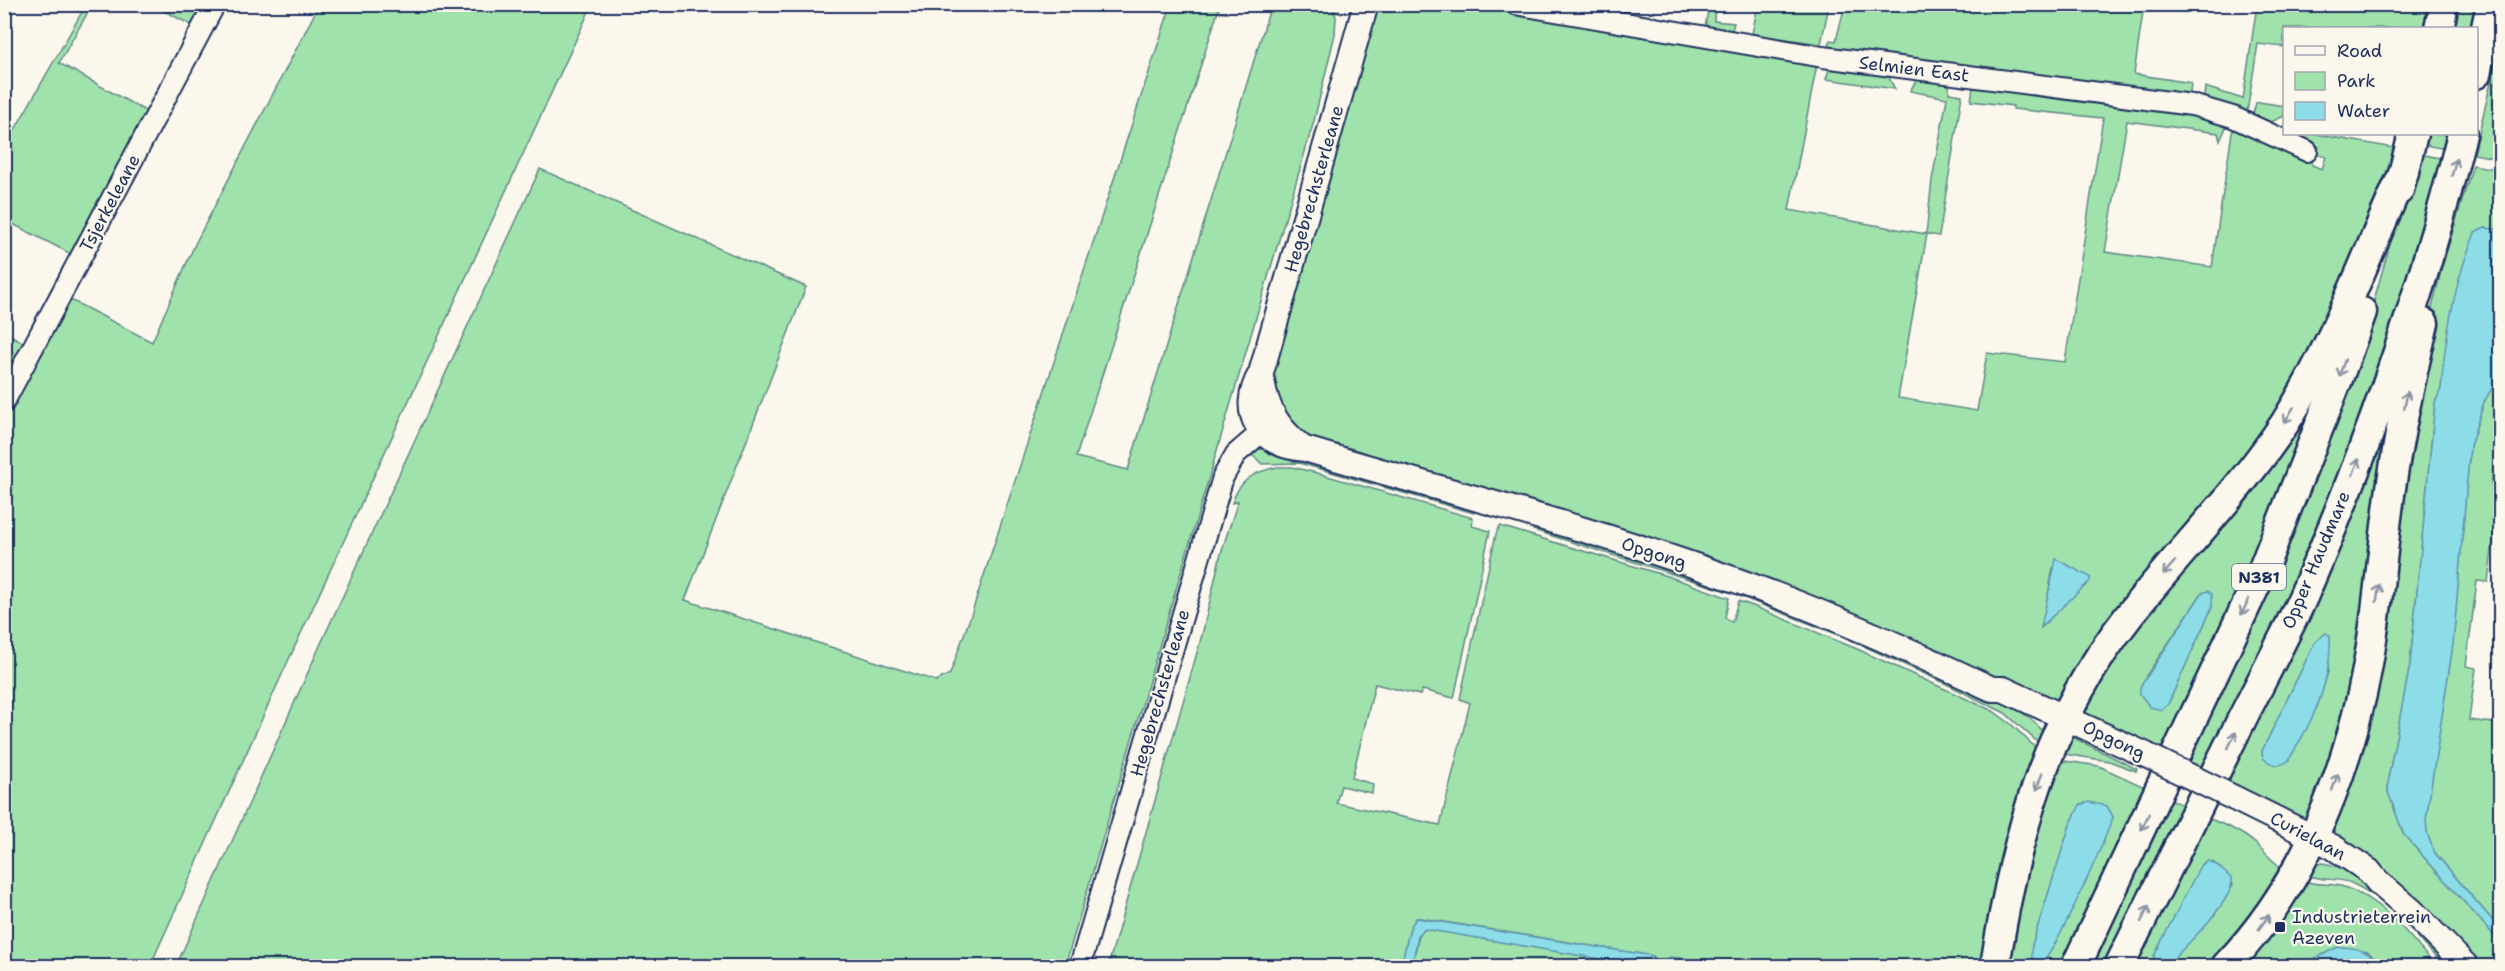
<svg xmlns="http://www.w3.org/2000/svg" width="2505" height="971" font-family="'Shantell Sans',sans-serif">
  <style>
    .green { fill: #a0e2ac; stroke: #5e8885; stroke-width: 1.5; fill-rule: evenodd }
    .water { fill: #8ddde9; stroke: #5f97b1; stroke-width: 1.5 }
    .lines { fill: none; stroke-linecap: round; stroke-linejoin: round }
    .minor-casing { stroke: #1b2f5e; stroke-width: 24 }
    .major-casing { stroke: #1b2f5e; stroke-width: 28 }
    .highway-casing { stroke: #1b2f5e; stroke-width: 33 }
    .minor { stroke: #fbf7ec; stroke-width: 20 }
    .major { stroke: #fbf7ec; stroke-width: 24 }
    .highway { stroke: #fbf7ec; stroke-width: 28 }
    .major-bridge-casing { stroke: #1b2f5e; stroke-width: 28; stroke-linecap: butt }
    .major-bridge { stroke: #fbf7ec; stroke-width: 24 }
    .oneway { stroke: #8b93a5 }
    .poi-dot { fill: #1b2f5e; stroke: #fbf7ec; stroke-width: 2 }
    .labels { text-anchor: middle; dominant-baseline: central; stroke-width: 4.5; stroke-linejoin: round; paint-order: stroke }
    .shield { fill: #fbf7ec; stroke: #5e6b89; stroke-width: 1.5 }
    .shield-label { font-size: 16px; font-weight: bold; fill: #1b2f5e }
    .street-label { font-size: 18px; fill: #1b2f5e; stroke: #fbf7ec }
    .poi-label { font-size: 18px; fill: #1b2f5e; stroke: #fbf7ec; text-anchor: start }
  </style>
  <rect width="100%" height="100%" fill="#fbf7ec"/>
  <filter id="ink" filterUnits="userSpaceOnUse"><feTurbulence type="fractalNoise" baseFrequency=".0167" numOctaves="2"/><feDisplacementMap in="SourceGraphic" scale="12" xChannelSelector="R" yChannelSelector="G"/><feConvolveMatrix kernelMatrix="1 2 1 2 8 2 1 2 1" color-interpolation-filters="sRGB"/></filter>
  <g filter="url(#ink)">
    <!-- green -->
    <g class="green">
      <polygon points="86,5 92,5 59,63 149,113 73,255 5,220 5,147"/>
      <polygon points="153,5 207,5 195,27"/>
      <polygon points="319,5 592,5 284,670 150,966 5,966 4,418 67,298 152,342 195,244"/>
      <polygon points="1337,5 1340,13 1333,11 1336,16 1335,34 1314,121 1065,966 176,966 323,639 540,169 806,287 685,600 936,681 950,674 971,615 1171,5 1220,5 1076,457 1128,470 1271,5"/>
      <path d="M 1409,5 L 1484,5 L 1817,64 L 1789,210 L 1926,234 L 1932,180 L 1947,98 L 1910,91 L 1920,74 L 1949,83 L 1949,93 L 1962,95 L 1939,236 L 1927,234 L 1898,398 L 1977,411 L 1987,353 L 2065,362 L 2103,118 L 2013,109 L 2013,106 L 1971,101 L 1973,87 L 1977,83 L 2170,107 L 2227,125 L 2220,141 L 2218,133 L 2127,121 L 2105,252 L 2212,267 L 2232,132 L 2237,126 L 2313,160 L 2312,165 L 2322,169 L 2326,157 L 2317,154 L 2319,147 L 2289,134 L 2316,134 L 2394,148 L 2383,191 L 2315,362 L 2058,702 L 1308,442 L 1271,398 L 1270,379 L 1373,12 L 1393,12 ZM 2053,568 L 2087,585 L 2075,593 L 2042,627 Z"/>
      <polygon points="1709,5 1715,5 1714,21 1734,23 1732,30 1705,27"/>
      <polygon points="1758,5 1829,5 1821,44 1752,34"/>
      <polygon points="1845,5 2144,5 2134,74 2191,83 2190,93 2185,98 1829,51 1830,40 1836,41"/>
      <polygon points="2257,5 2428,5 2423,28 2284,28 2284,47 2258,44 2247,112 2242,115 2207,103 2204,97 2205,87 2243,99"/>
      <polygon points="2452,5 2485,5 2476,28 2447,28"/>
      <polygon points="2500,44 2500,159 2474,154"/>
      <polygon points="1830,66 1885,70 1895,89 1826,79"/>
      <polygon points="2259,102 2284,106 2284,116 2267,124 2252,117 2256,103"/>
      <polygon points="2421,134 2455,134 2451,150 2419,144"/>
      <polygon points="2416,153 2449,160 2325,523 2206,776 2180,763 2372,307"/>
      <polygon points="2473,165 2500,170 2500,230 2485,228 2475,233 2455,299 2441,389 2435,403 2410,665 2389,774 2388,792 2404,835 2500,942 2500,966 2475,966 2330,835 2420,356 2442,267"/>
      <path d="M 2344,326 L 2250,567 L 2231,603 L 2167,756 L 2082,718 L 2080,700 ZM 2202,593 L 2212,607 L 2168,704 L 2146,676 Z"/>
      <polygon points="5,332 26,344 5,385"/>
      <path d="M 2403,355 L 2358,692 L 2310,826 L 2222,783 ZM 2330,637 L 2328,672 L 2317,707 L 2263,757 L 2262,751 L 2315,642 Z"/>
      <polygon points="2500,374 2500,410 2491,485 2500,487 2488,582 2477,581 2466,666 2476,668 2469,720 2500,724 2500,929 2434,852 2427,833 2426,819 2453,644 2470,446 2484,402"/>
      <polygon points="1256,449 1267,449 1476,509 1474,513 1299,463 1262,464 1250,453"/>
      <path d="M 1277,467 L 1292,467 L 1317,473 L 1473,518 L 1472,526 L 1490,531 L 1454,698 L 1422,690 L 1420,695 L 1375,684 L 1352,778 L 1373,784 L 1372,793 L 1341,786 L 1336,803 L 1440,825 L 1470,703 L 1460,699 L 1496,534 L 1500,526 L 1670,577 L 1729,598 L 1725,618 L 1732,622 L 1738,601 L 1753,606 L 1857,649 L 1993,711 L 2011,724 L 2040,752 L 1991,966 L 1743,966 L 1670,957 L 1666,966 L 1654,966 L 1655,958 L 1653,956 L 1420,918 L 1416,918 L 1410,928 L 1401,966 L 1108,966 L 1202,635 L 1221,553 L 1238,501 L 1232,503 C 1239,480 1254,472 1277,467 Z"/>
      <polygon points="1539,525 1729,588 1729,592 1533,530"/>
      <polygon points="1744,591 1946,675 1942,682 1844,637 1739,596"/>
      <path d="M 1946,680 C 1976,689 2028,707 2044,734 L 2043,747 L 2005,713 L 1944,683 Z"/>
      <polygon points="2072,737 2137,769 2136,771 2109,761 2057,753"/>
      <path d="M 2052,759 L 2099,766 L 2151,790 L 2067,966 L 1999,966 ZM 2080,806 L 2107,806 L 2113,817 L 2046,959 L 2032,945 L 2070,825 Z"/>
      <polygon points="2165,796 2190,809 2111,966 2084,966"/>
      <path d="M 2205,817 C 2223,824 2241,831 2256,844 C 2268,855 2274,864 2289,873 L 2221,966 L 2166,966 L 2215,914 L 2233,885 L 2213,862 L 2204,862 L 2154,956 L 2154,966 L 2134,966 Z"/>
      <path d="M 2323,863 C 2355,868 2391,900 2413,922 C 2426,935 2435,955 2445,966 L 2443,966 C 2415,935 2390,900 2351,883 C 2336,877 2320,882 2306,874 L 2313,865 Z"/>
      <path d="M 2303,880 C 2316,887 2331,882 2344,887 C 2382,899 2411,937 2435,966 L 2384,966 L 2368,952 L 2338,947 L 2300,966 L 2235,966 Z"/>
      <polygon points="1425,929 1641,966 1412,966 1419,935"/>
    </g>
    <!-- water -->
    <g class="water">
      <path d="M 2485,228 L 2500,230 L 2500,374 L 2484,402 L 2470,446 L 2453,644 L 2426,819 L 2427,833 L 2434,852 L 2500,929 L 2500,942 L 2404,835 L 2388,792 L 2389,774 L 2410,665 L 2435,403 L 2441,389 C 2445,338 2455,280 2475,233 Z"/>
      <polygon points="2056,559 2090,577 2090,581 2041,627"/>
      <polygon points="2208,591 2212,594 2212,607 2168,704 2162,710 2150,707 2140,694 2140,687 2202,593"/>
      <path d="M 2326,633 L 2330,636 C 2332,683 2312,723 2288,761 C 2279,768 2271,765 2263,758 L 2262,751 L 2315,642 Z"/>
      <path d="M 2088,802 L 2107,806 L 2113,817 C 2104,842 2057,950 2041,964 L 2032,958 L 2032,945 L 2070,825 L 2080,805 Z"/>
      <path d="M 2208,861 L 2217,865 L 2232,879 C 2235,900 2181,951 2166,966 L 2154,966 L 2154,956 L 2200,866 Z"/>
      <polygon points="1416,918 1653,956 1655,962 1654,966 1641,966 1425,929 1418,935 1412,966 1401,966 1410,928"/>
      <path d="M 2338,947 C 2360,947 2368,952 2384,966 L 2300,966 Z"/>
      <polygon points="1670,957 1743,966 1666,966 1667,959"/>
    </g>
    <g class="lines">
      <defs>
        <g id="minor">
          <polyline points="1515,4 1823,57 2192,105 2233,117 2307,151"/>
          <polyline points="4,402 215,4"/>
          <polyline points="1080,966 1223,477 1236,454 1273,422"/>
        </g>
        <g id="major">
          <path d="M 1366,4 L 1261,373 C 1237,414 1261,446 1305,449 C 1449,492 1596,529 1738,581 C 1825,612 1909,650 1992,689 L 2003,689 L 2146,755"/>
          <path d="M 1262,380 C 1267,410 1277,427 1300,446"/>
          <polyline points="2234,798 2333,847 2369,871 2378,882 2412,911 2466,966"/>
        </g>
        <g id="highway">
          <polyline points="2439,28 2444,4"/>
          <polyline points="2476,74 2491,4"/>
          <polyline points="2399,190 2413,134"/>
          <path d="M 1995,966 C 2015,837 2045,723 2128,617 C 2179,551 2239,493 2285,423 C 2335,344 2365,257 2404,172"/>
          <polyline points="2076,966 2261,574 2338,379 2362,312"/>
          <path d="M 2119,966 C 2160,885 2200,804 2240,723 C 2261,681 2284,639 2303,597 C 2368,448 2423,291 2462,134"/>
          <path d="M 2226,966 C 2298,891 2339,794 2362,694 C 2377,627 2381,556 2391,488 C 2399,432 2411,378 2424,323"/>
        </g>
      </defs>
      <!-- minor casing -->
      <use href="#minor" class="minor-casing"/>
      <!-- major casing -->
      <use href="#major" class="major-casing"/>
      <!-- highway casing -->
      <use href="#highway" class="highway-casing"/>
      <!-- minor -->
      <use href="#minor" class="minor"/>
      <!-- major -->
      <use href="#major" class="major"/>
      <!-- highway -->
      <use href="#highway" class="highway"/>
      <defs>
        <polyline id="major-bridge" points="2146,755 2234,798"/>
      </defs>
      <!-- major-bridge casing -->
      <use href="#major-bridge" class="major-bridge-casing"/>
      <!-- major-bridge -->
      <use href="#major-bridge" class="major-bridge"/>
    </g>
    <!-- one-way arrows -->
    <defs><path id="oneway-shaft" d="M-6 0H5M1.5-3L5.5 0L1.5 3" fill="none" stroke-width="1.6" stroke-linecap="round" stroke-linejoin="round" transform="scale(1.5)"/></defs>
    <g class="oneway">
      <use href="#oneway-shaft" transform="translate(2454 167) rotate(-76)"/>
      <use href="#oneway-shaft" transform="translate(2342 368) rotate(109)"/>
      <use href="#oneway-shaft" transform="translate(2406 400) rotate(-79)"/>
      <use href="#oneway-shaft" transform="translate(2289 415) rotate(121)"/>
      <use href="#oneway-shaft" transform="translate(2356 467) rotate(-69)"/>
      <use href="#oneway-shaft" transform="translate(2169 568) rotate(132)"/>
      <use href="#oneway-shaft" transform="translate(2378 593) rotate(-82)"/>
      <use href="#oneway-shaft" transform="translate(2245 607) rotate(115)"/>
      <use href="#oneway-shaft" transform="translate(2232 740) rotate(-64)"/>
      <use href="#oneway-shaft" transform="translate(2039 782) rotate(111)"/>
      <use href="#oneway-shaft" transform="translate(2335 782) rotate(-71)"/>
      <use href="#oneway-shaft" transform="translate(2145 822) rotate(115)"/>
      <use href="#oneway-shaft" transform="translate(2145 914) rotate(-64)"/>
      <use href="#oneway-shaft" transform="translate(2264 922) rotate(-54)"/>
    </g>
  </g>
  <!-- markers -->
  <rect class="poi-dot" x="2274" y="921" width="12" height="12" rx="3"/>
  <g class="labels">
    <!-- shield labels -->
    <rect class="shield" x="2232" y="564" width="54" height="26" rx="4.5"/>
    <g class="shield-label">
      <text x="2259" y="577">N381</text>
    </g>
    <!-- street labels -->
    <g class="street-label">
      <text transform="translate(1914 69) rotate(7)">Selmien East</text>
      <text transform="translate(1314 189) rotate(-74)">Hegebrechsterleane</text>
      <text transform="translate(110 203) rotate(-62)">Tsjerkeleane</text>
      <text transform="translate(1654 553) rotate(18)">Opgong</text>
      <text transform="translate(2316 560) rotate(-67)">Opper Haudmare</text>
      <text transform="translate(1160 693) rotate(-74)">Hegebrechsterleane</text>
      <text transform="translate(2114 740) rotate(26)">Opgong</text>
      <text transform="translate(2308 836) rotate(28)">Curielaan</text>
    </g>
    <!-- poi labels -->
    <g class="poi-label">
      <text x="2292" y="917">Industrieterrein<tspan x="2292" dy="21">Azeven</tspan></text>
    </g>
  </g>
  <!-- margin -->
  <rect width="2505" height="971" fill="none" stroke="#fbf7ec" stroke-width="24"/>
  <rect x="12" y="12" width="2481" height="947" fill="none" stroke="#1b2f5e" stroke-width="2" filter="url(#ink)"/>
  <!-- legend -->
  <rect x="2283" y="27" width="195" height="108" fill="#fbf7ec" stroke="#a1a7b3" stroke-width="1.5"/>
  <rect x="2295" y="46" width="30" height="9" fill="#fbf7ec" stroke="#a1a7b3" stroke-width="1.5"/>
  <text x="2337" y="57" font-size="18" fill="#1b2f5e">Road</text>
  <rect x="2295" y="72" width="30" height="18" fill="#a0e2ac" stroke="#a1a7b3" stroke-width="1.5"/>
  <text x="2337" y="87" font-size="18" fill="#1b2f5e">Park</text>
  <rect x="2295" y="102" width="30" height="18" fill="#8ddde9" stroke="#a1a7b3" stroke-width="1.5"/>
  <text x="2337" y="117" font-size="18" fill="#1b2f5e">Water</text>
</svg>
